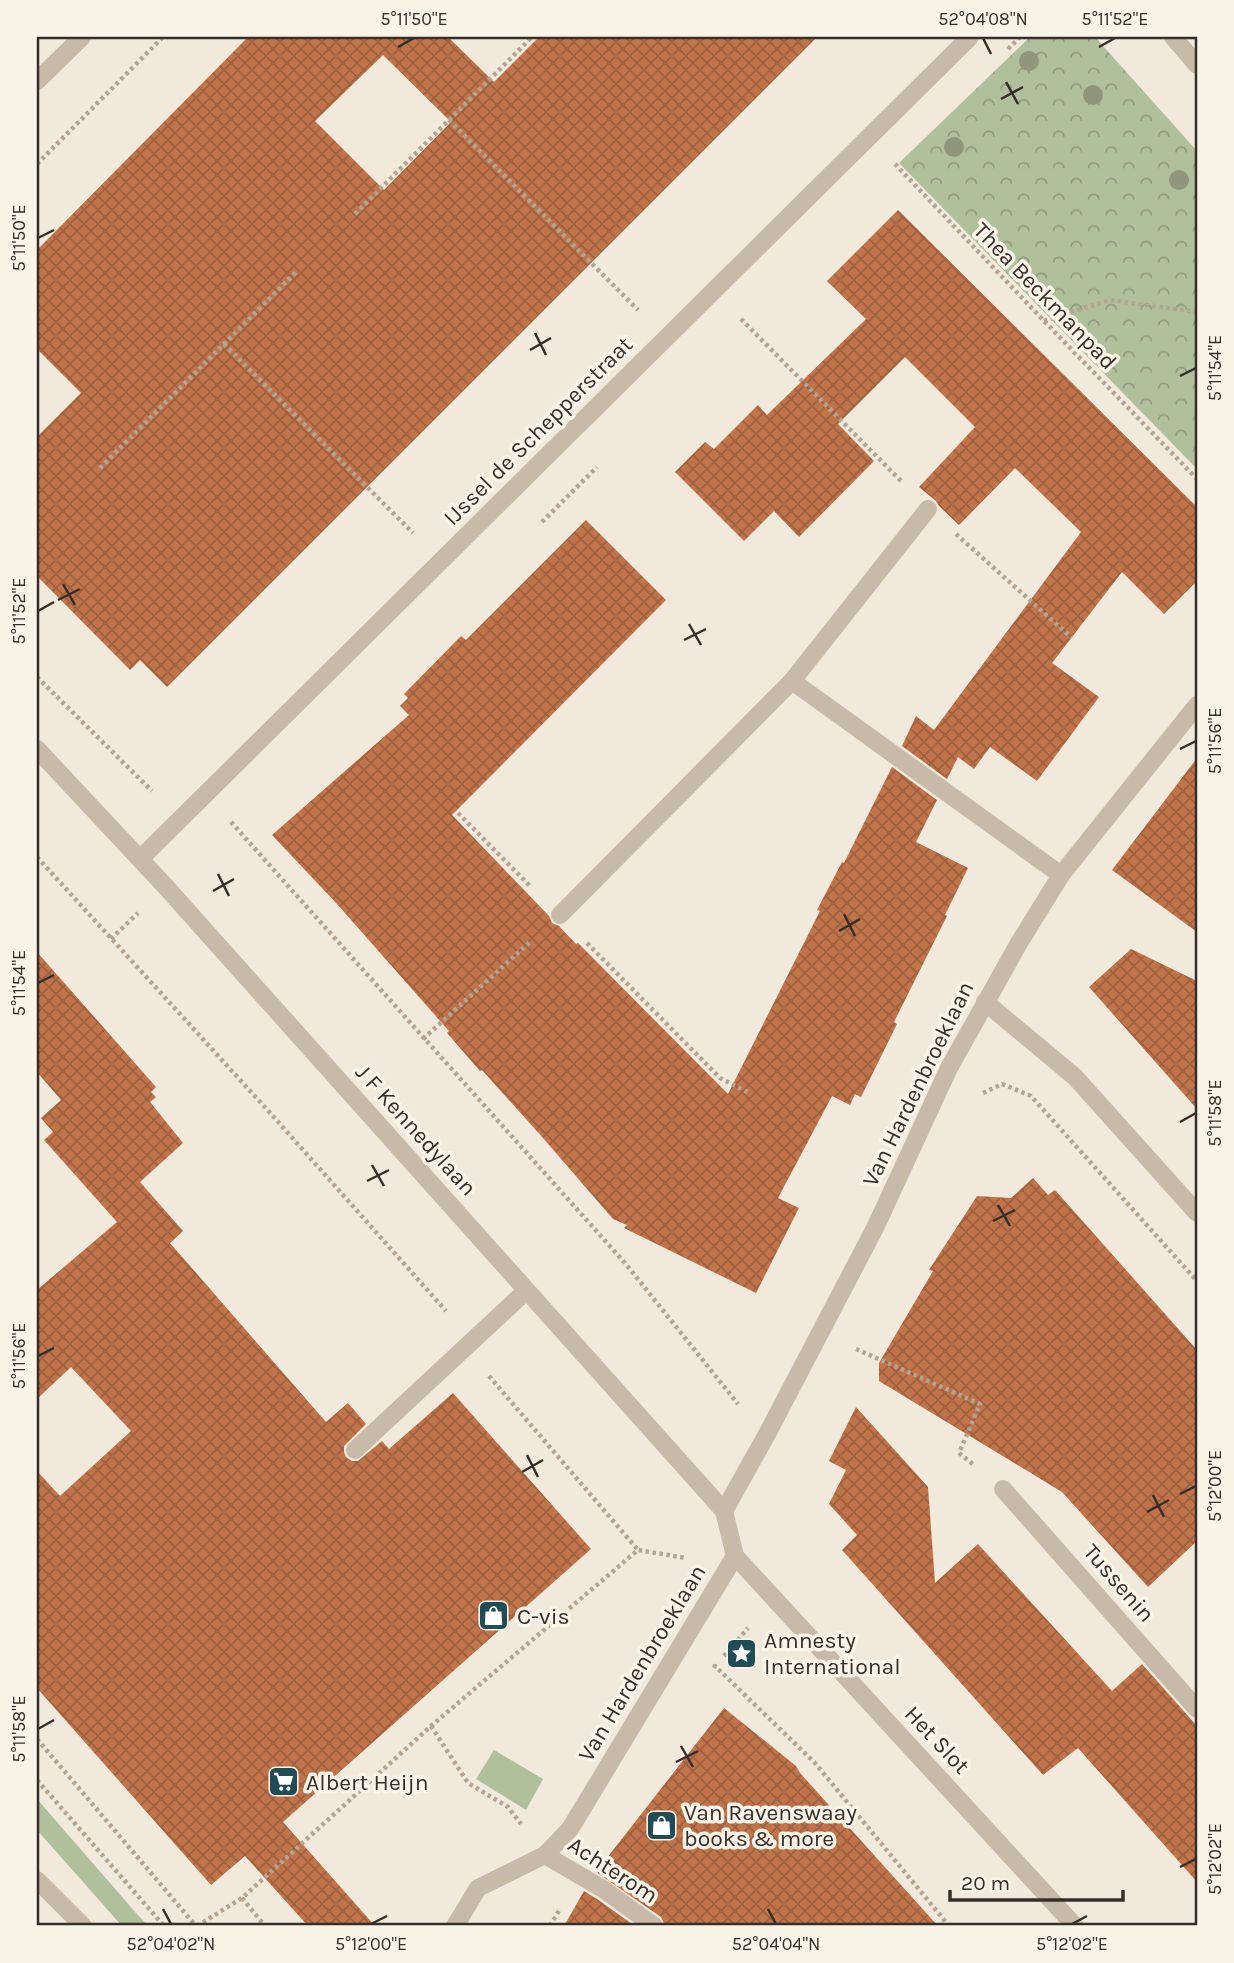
<svg xmlns="http://www.w3.org/2000/svg" width="1234" height="1963" font-family="Karla,sans-serif">
  <style>
    .grass { fill: #b0bf9c }
    .forest { fill: url(#forest-crowns) }
    .building { fill: url(#building-cross-hatch); fill-rule: evenodd }
    .lines { fill: none; stroke-linecap: round; stroke-linejoin: round }
    .path { stroke: #b4a593; stroke-width: 4.5; stroke-dasharray: 3.5 3.5; stroke-linecap: butt }
    .minor { stroke: #c8baa8; stroke-width: 18 }
    .tree { fill: #90967c }
    .ticks { fill: none; stroke: #362e28; stroke-width: 2.5 }
    .labels { text-anchor: middle; dominant-baseline: central; stroke-width: 7; stroke-linejoin: round; paint-order: stroke }
    .street-label { font-size: 23px; fill: #362e28; stroke: #f9f3e8 }
    .poi-label { font-size: 23px; fill: #362e28; stroke: #f9f3e8; text-anchor: start }
    .neatline { fill: none; stroke: #362e28; stroke-width: 2.5 }
    .ticks-label { font-size: 18px; text-anchor: middle; fill: #362e28 }
  </style>
  <defs>
    <pattern id="forest-crowns" width="20" height="18" patternUnits="userSpaceOnUse" patternTransform="scale(1.75)"><rect width="20" height="18" fill="#b0bf9c"/><path d="M2 6a3 3 0 1 1 6 0M12 15a3 3 0 1 1 6 0" fill="none" stroke="#909c7f"/></pattern>
    <pattern id="building-cross-hatch" width="8" height="8" patternUnits="userSpaceOnUse" patternTransform="scale(1.75)"><rect width="8" height="8" fill="#c1744a"/><path d="M0 0l8 8M0 8l8-8" fill="none" stroke="#9e603e"/></pattern>
  </defs>
  <rect width="100%" height="100%" fill="#f1e9dc"/>
  <!-- grass -->
  <g class="grass">
    <polygon points="494,1750 543,1779 526,1810 476,1779"/>
    <polygon points="37,1799 136,1913 148,1926 122,1926 37,1830"/>
  </g>
  <!-- forest -->
  <polygon class="forest" points="1030,37 1095,37 1197,151 1197,469 899,163"/>
  <!-- building -->
  <g class="building">
    <path d="M 248,37 L 448,37 L 494,82 L 539,37 L 817,37 L 167,687 L 140,660 L 130,670 L 37,576 L 37,437 L 81,393 L 37,349 L 37,250 ZM 383,55 L 451,122 L 384,190 L 315,121 Z"/>
    <polygon points="898,210 1197,507 1197,581 1164,614 1122,572 1052,663 1099,697 1037,781 990,747 974,769 958,757 947,779 902,746 916,716 934,730 1081,532 1015,468 959,525 939,506 936,501 919,487 975,427 905,357 838,424 874,461 799,537 774,511 744,541 675,472 705,442 714,449 758,405 767,415 866,319 827,281"/>
    <polygon points="586,520 666,600 452,815 549,916 552,923 559,926 576,944 578,943 728,1094 820,911 817,910 842,862 844,863 892,767 937,800 916,842 968,868 945,915 947,916 894,1022 897,1024 861,1097 855,1094 850,1105 832,1096 778,1198 799,1208 756,1293 624,1228 627,1225 613,1219 543,1138 482,1070 480,1071 447,1033 449,1031 337,904 272,835 409,715 400,706 408,698 404,694 461,636 466,640"/>
    <polygon points="1197,758 1197,932 1112,870"/>
    <polygon points="1131,949 1197,981 1197,1109 1089,987"/>
    <polygon points="37,952 156,1087 151,1092 156,1097 150,1102 183,1143 140,1182 183,1231 170,1243 326,1422 348,1403 366,1424 344,1446 344,1452 346,1457 352,1461 358,1461 382,1441 389,1449 453,1393 591,1549 283,1822 375,1926 308,1926 245,1856 211,1885 37,1688 37,1471 60,1496 131,1431 71,1367 37,1399 37,1290 117,1222 44,1140 53,1132 41,1118 61,1100 37,1072"/>
    <polygon points="1033,1178 1048,1195 1055,1190 1197,1350 1197,1541 1148,1587 1062,1492 879,1381 879,1363 933,1271 929,1270 977,1196 1011,1198"/>
    <polygon points="856,1407 928,1487 935,1583 978,1544 1112,1691 1142,1664 1197,1726 1197,1882 1078,1748 1043,1775 842,1550 857,1535 829,1504 846,1470 829,1461"/>
    <polygon points="724,1708 796,1766 800,1773 938,1926 665,1926 661,1917 596,1872"/>
    <polygon points="584,1891 597,1899 635,1926 564,1926"/>
  </g>
  <g class="lines">
    <!-- path -->
    <g class="path">
      <polyline points="1008,49 1020,37"/>
      <polyline points="449,120 638,310"/>
      <polyline points="37,164 163,37"/>
      <polyline points="895,164 1044,321 1197,479"/>
      <polyline points="355,214 532,37"/>
      <polyline points="741,319 902,482"/>
      <polyline points="1044,321 1110,300 1197,312"/>
      <polyline points="224,344 413,533"/>
      <polyline points="100,468 297,271"/>
      <polyline points="542,522 597,467"/>
      <polyline points="956,534 1072,638"/>
      <polyline points="37,677 152,791"/>
      <polyline points="458,813 531,887"/>
      <polyline points="231,822 625,1263 738,1404"/>
      <polyline points="37,857 272,1115 446,1311"/>
      <polyline points="111,939 138,913"/>
      <polyline points="587,943 720,1078 749,1093"/>
      <polyline points="423,1039 531,941"/>
      <polyline points="983,1093 1002,1084 1031,1096 1197,1281"/>
      <polyline points="856,1349 980,1404 959,1453 974,1465"/>
      <polyline points="489,1376 638,1550"/>
      <polyline points="724,1656 748,1628"/>
      <polyline points="714,1668 715,1666 815,1763 949,1926"/>
      <polyline points="431,1726 468,1783 508,1807 521,1824"/>
      <polyline points="37,1739 196,1926"/>
      <polyline points="37,1780 164,1926"/>
      <polyline points="242,1898 265,1926"/>
      <polyline points="197,1926 242,1898 431,1726 638,1550 686,1558"/>
      <polyline points="550,1926 560,1909"/>
    </g>
    <!-- minor -->
    <g class="minor">
      <polyline points="1173,37 1197,65"/>
      <polyline points="37,81 82,37"/>
      <polyline points="792,681 1061,875"/>
      <polyline points="37,749 166,887 724,1511 735,1556 1075,1926"/>
      <polyline points="140,859 970,37"/>
      <polyline points="560,915 792,681 928,509"/>
      <polyline points="985,1002 1075,1077 1197,1213"/>
      <polyline points="355,1450 526,1291"/>
      <polyline points="1003,1489 1197,1709"/>
      <polyline points="724,1511 766,1436 875,1228 949,1068 1019,943 1061,875 1197,705"/>
      <polyline points="545,1855 603,1889 654,1926"/>
      <polyline points="37,1880 83,1926"/>
      <polyline points="455,1926 478,1888 545,1855 570,1829 735,1556"/>
    </g>
  </g>
  <!-- trees -->
  <g class="tree">
    <circle cx="1029" cy="61" r="10"/>
    <circle cx="1093" cy="95" r="10"/>
    <circle cx="954" cy="147" r="10"/>
    <circle cx="1179" cy="180" r="10"/>
  </g>
  <!-- ticks -->
  <path class="ticks" d="M 983,38 L 991,54M 398,47 L 414,38M 1099,47 L 1115,38M 1006,82 L 1018,104M 1001,99 L 1023,87M 38,238 L 54,230M 535,333 L 546,355M 530,350 L 551,338M 1180,376 L 1196,368M 63,584 L 75,605M 58,600 L 80,589M 38,611 L 54,602M 689,624 L 701,645M 684,640 L 706,629M 1180,749 L 1196,741M 218,874 L 229,896M 213,891 L 234,879M 844,914 L 855,936M 839,931 L 860,919M 38,983 L 54,975M 1180,1122 L 1196,1113M 372,1165 L 384,1186M 367,1181 L 389,1170M 998,1205 L 1010,1226M 993,1221 L 1015,1210M 38,1356 L 54,1348M 527,1455 L 538,1477M 522,1472 L 543,1460M 1180,1494 L 1196,1486M 1153,1495 L 1164,1517M 1147,1512 L 1169,1500M 38,1729 L 54,1720M 681,1746 L 693,1767M 676,1762 L 698,1751M 1180,1867 L 1196,1859M 163,1909 L 171,1924M 768,1909 L 776,1924M 371,1924 L 387,1916M 1072,1924 L 1087,1916"/>
  <!-- icons -->
  <defs>
    <symbol id="shop-square" viewBox="-11 -11 22 22"><rect x="-9" y="-9" width="18" height="18" rx="4" fill="#1f4c55" stroke="#f9f3e8"/><path d="M-5-2.5h2.3a2.7 3.5 0 0 1 5.4 0H5L5.5 6h-11ZM-1.5-2.5h3a1.5 2.3 0 0 0-3 0Z" fill="#fff"/></symbol>
    <symbol id="sight-square" viewBox="-11 -11 22 22"><rect x="-9" y="-9" width="18" height="18" rx="4" fill="#1f4c55" stroke="#f9f3e8"/><path d="M0-6L1.8-2.2L6-1.7L2.9 1.2L3.7 5.4L0 3.3L-3.7 5.4L-2.9 1.2L-6-1.7L-1.8-2.2Z" fill="#fff"/></symbol>
    <symbol id="supermarket-square" viewBox="-11 -11 22 22"><rect x="-9" y="-9" width="18" height="18" rx="4" fill="#1f4c55" stroke="#f9f3e8"/><path d="M-6-5.5h2.5l.6 2H6L4.5 2H-2.5L-4.4-4H-6ZM-1.5 3.2a1.3 1.3 0 1 0 .1 0ZM3 3.2a1.3 1.3 0 1 0 .1 0Z" fill="#fff"/></symbol>
  </defs>
  <g fill-rule="evenodd">
    <use href="#shop-square" x="476" y="1598" width="35" height="35"/>
    <use href="#sight-square" x="724" y="1636" width="35" height="35"/>
    <use href="#supermarket-square" x="266" y="1764" width="35" height="35"/>
    <use href="#shop-square" x="644" y="1808" width="35" height="35"/>
  </g>
  <g class="labels">
    <!-- street labels -->
    <g class="street-label">
      <text transform="translate(1045 296) rotate(46)">Thea Beckmanpad</text>
      <text transform="translate(538 431) rotate(-45)">IJssel de Schepperstraat</text>
      <text transform="translate(918 1084) rotate(-64)">Van Hardenbroeklaan</text>
      <text transform="translate(416 1130) rotate(48)">J F Kennedylaan</text>
      <text transform="translate(1119 1583) rotate(49)">Tussenin</text>
      <text transform="translate(642 1663) rotate(-59)">Van Hardenbroeklaan</text>
      <text transform="translate(937 1740) rotate(47)">Het Slot</text>
      <text transform="translate(613 1870) rotate(33)">Achterom</text>
    </g>
    <!-- poi labels -->
    <g class="poi-label">
      <text x="517" y="1616">C-vis</text>
      <text x="764" y="1640">Amnesty<tspan x="764" dy="26">International</tspan></text>
      <text x="306" y="1782">Albert Heijn</text>
      <text x="684" y="1812">Van Ravenswaay<tspan x="684" dy="26">books &amp; more</tspan></text>
    </g>
  </g>
  <!-- border -->
  <rect width="1234" height="1963" fill="none" stroke="#f9f3e8" stroke-width="77"/>
  <!-- scale -->
  <path d="M950 1890v10h173v-10" fill="none" stroke="#362e28" stroke-width="3.5"/>
  <text x="961" y="1890" font-size="21" fill="#362e28" stroke="#f9f3e8" stroke-width="5" paint-order="stroke">20 m</text>
  <rect x="38" y="38" width="1158" height="1886" class="neatline"/>
  <g class="ticks-label">
    <text x="414" y="25">5°11'50"E</text>
    <text x="983" y="25">52°04'08"N</text>
    <text x="1115" y="25">5°11'52"E</text>
    <text transform="translate(19 238) rotate(-90)" y="6">5°11'50"E</text>
    <text transform="translate(1215 368) rotate(-90)" y="6">5°11'54"E</text>
    <text transform="translate(19 611) rotate(-90)" y="6">5°11'52"E</text>
    <text transform="translate(1215 741) rotate(-90)" y="6">5°11'56"E</text>
    <text transform="translate(19 983) rotate(-90)" y="6">5°11'54"E</text>
    <text transform="translate(1215 1113) rotate(-90)" y="6">5°11'58"E</text>
    <text transform="translate(19 1356) rotate(-90)" y="6">5°11'56"E</text>
    <text transform="translate(1215 1486) rotate(-90)" y="6">5°12'00"E</text>
    <text transform="translate(19 1729) rotate(-90)" y="6">5°11'58"E</text>
    <text transform="translate(1215 1859) rotate(-90)" y="6">5°12'02"E</text>
    <text x="171" y="1950">52°04'02"N</text>
    <text x="371" y="1950">5°12'00"E</text>
    <text x="776" y="1950">52°04'04"N</text>
    <text x="1072" y="1950">5°12'02"E</text>
  </g>
</svg>
